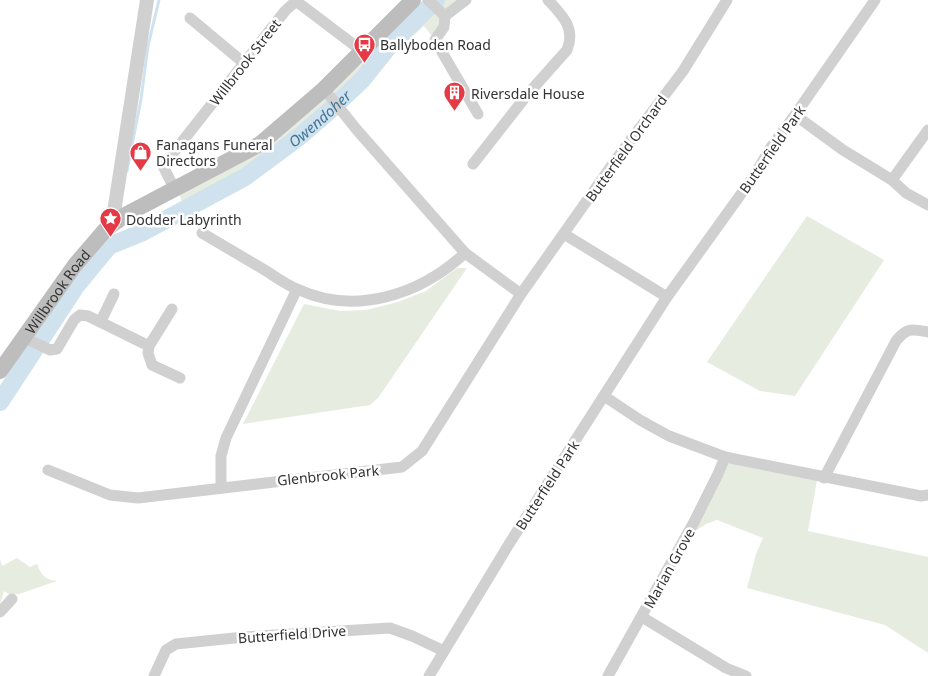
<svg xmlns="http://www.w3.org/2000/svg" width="928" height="676" font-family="'Noto Sans',sans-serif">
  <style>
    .green { fill: #e6ecdf }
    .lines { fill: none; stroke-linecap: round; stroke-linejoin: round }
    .stream { stroke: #cfe2ee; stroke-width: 3 }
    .river { stroke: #cfe2ee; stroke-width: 18 }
    .minor { stroke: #d0d0d0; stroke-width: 11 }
    .tertiary { stroke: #d0d0d0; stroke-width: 14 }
    .secondary { stroke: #bdbdbd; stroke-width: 16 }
    .labels { text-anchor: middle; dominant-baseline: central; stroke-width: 5; stroke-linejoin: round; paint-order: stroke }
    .poi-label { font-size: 14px; fill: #333; stroke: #fff; text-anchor: start }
    .street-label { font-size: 14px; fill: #333; stroke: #fff }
    .water-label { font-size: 15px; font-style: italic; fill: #3f7597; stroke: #fff }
  </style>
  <rect width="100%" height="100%" fill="#fff"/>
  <!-- green -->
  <g class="green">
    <polygon points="425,0 466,0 454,11 435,40 424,26 299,137 245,177 185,209 177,189 331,92 342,78 362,63"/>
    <polygon points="807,216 884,260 795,396 760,391 707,362"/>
    <polygon points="457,268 467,268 378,398 370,405 243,424 304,304 340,311 366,310 398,302 426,291"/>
    <polygon points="726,463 738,464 817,480 808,531 928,557 928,653 885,625 747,588 756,554 763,538 717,520 706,524 695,531"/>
    <path d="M 17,558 L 30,567 L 37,564 C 41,575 45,580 57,581 L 19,594 L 10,595 L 4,591 L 0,604 L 0,559 L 2,566 Z"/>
  </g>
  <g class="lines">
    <!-- stream -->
    <polyline class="stream" points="127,171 141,99 148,46 159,0"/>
    <!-- river -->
    <path class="river" id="s1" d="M 0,402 L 76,286 L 109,246 L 141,233 L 245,177 L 299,137 L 328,112 L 362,80 L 390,45 L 436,0"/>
    <!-- minor -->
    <g class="minor">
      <polyline points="428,0 445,16 466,0"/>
      <polyline points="445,16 444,27 435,40 478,114"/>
      <polyline points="190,18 245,64"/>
      <polyline points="324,89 357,130 465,253 521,294"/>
      <polyline points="795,115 843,150 892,180 906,193 928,205"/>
      <path d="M 473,164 L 527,95 L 567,50 C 576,28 562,15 548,0"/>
      <polyline points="892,180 928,130"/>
      <polyline points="175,190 163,166 285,11 296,1 362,51"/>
      <path d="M 202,233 C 224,246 246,259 268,272 C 277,278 287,285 297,289 C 355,316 420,295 465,253"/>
      <polyline points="564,234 667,297"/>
      <polyline points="101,321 114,294"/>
      <polyline points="25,338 50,350 57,349 74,320 80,315 88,316 149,346 148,353 152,365 180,378"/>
      <polyline points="149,346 172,309"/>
      <polyline points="604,396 640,420 669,436 725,457 921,496 928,495"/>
      <polyline points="48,470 110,495 138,498 402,467 422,451 521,294 617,158 683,71 727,0"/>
      <path d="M 824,478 L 896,341 C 907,327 912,329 928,332"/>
      <polyline points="221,487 221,456 226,438 297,289"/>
      <polyline points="0,612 12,599"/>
      <polyline points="642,617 726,668 746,676"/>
      <polyline points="154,676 166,650 176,644 244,637 390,628 412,636 444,651"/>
      <polyline points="429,676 509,544 667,297 754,176 771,147 795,115 875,0"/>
      <polyline points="608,676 694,522 718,474 725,457"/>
    </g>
    <!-- tertiary -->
    <polyline class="tertiary" points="106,229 114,212 147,0"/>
    <!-- secondary -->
    <path class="secondary" id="s2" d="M 0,371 L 75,265 L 106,229 L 127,214 L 260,144 L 324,89 L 413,0"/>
  </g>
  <!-- icons -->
  <defs>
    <symbol id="bus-pin" viewBox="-11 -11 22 30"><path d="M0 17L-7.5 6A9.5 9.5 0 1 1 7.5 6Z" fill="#e63946" stroke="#fff"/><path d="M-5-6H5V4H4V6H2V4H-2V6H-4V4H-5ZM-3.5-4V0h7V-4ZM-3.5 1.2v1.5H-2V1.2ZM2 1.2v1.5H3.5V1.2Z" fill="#fff"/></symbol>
    <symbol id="building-pin" viewBox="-11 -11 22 30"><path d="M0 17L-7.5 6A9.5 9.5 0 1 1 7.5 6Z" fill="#e63946" stroke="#fff"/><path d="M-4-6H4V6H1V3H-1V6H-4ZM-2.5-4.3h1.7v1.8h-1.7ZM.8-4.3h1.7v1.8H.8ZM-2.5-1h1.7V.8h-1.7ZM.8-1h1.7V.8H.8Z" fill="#fff"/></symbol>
    <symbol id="shop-pin" viewBox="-11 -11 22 30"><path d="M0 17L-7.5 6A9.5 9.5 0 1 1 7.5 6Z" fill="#e63946" stroke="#fff"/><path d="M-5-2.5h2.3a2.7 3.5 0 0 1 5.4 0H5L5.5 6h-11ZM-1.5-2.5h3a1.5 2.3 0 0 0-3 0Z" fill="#fff"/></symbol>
    <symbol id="sight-pin" viewBox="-11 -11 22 30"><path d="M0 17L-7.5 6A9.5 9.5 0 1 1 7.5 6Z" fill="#e63946" stroke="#fff"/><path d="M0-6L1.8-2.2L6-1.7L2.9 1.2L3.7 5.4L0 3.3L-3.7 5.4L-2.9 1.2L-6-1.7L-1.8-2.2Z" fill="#fff"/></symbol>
  </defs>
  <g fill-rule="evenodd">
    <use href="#bus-pin" x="352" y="32" width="25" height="34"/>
    <use href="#building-pin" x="442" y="80" width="25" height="34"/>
    <use href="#shop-pin" x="128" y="140" width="25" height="34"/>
    <use href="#sight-pin" x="98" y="206" width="25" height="34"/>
  </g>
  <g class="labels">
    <!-- poi labels -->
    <g class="poi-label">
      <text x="380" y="44">Ballyboden Road</text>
      <text x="471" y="93">Riversdale House</text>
      <text x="156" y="144">Fanagans Funeral<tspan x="156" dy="16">Directors</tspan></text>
      <text x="126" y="219">Dodder Labyrinth</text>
    </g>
    <!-- street labels -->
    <g class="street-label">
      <text transform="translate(245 62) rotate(-52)">Willbrook Street</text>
      <text transform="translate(626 148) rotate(-54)">Butterfield Orchard</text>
      <text transform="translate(772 149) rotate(-55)">Butterfield Park</text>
      <text stroke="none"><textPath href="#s2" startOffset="98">Willbrook Road</textPath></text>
      <text transform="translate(328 475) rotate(-6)">Glenbrook Park</text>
      <text transform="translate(547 485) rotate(-57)">Butterfield Park</text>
      <text transform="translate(669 568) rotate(-61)">Marian Grove</text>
      <text transform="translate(292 634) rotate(-4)">Butterfield Drive</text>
    </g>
    <!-- water labels -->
    <g class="water-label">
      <text stroke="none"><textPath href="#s1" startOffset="438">Owendoher</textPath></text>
    </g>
  </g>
</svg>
